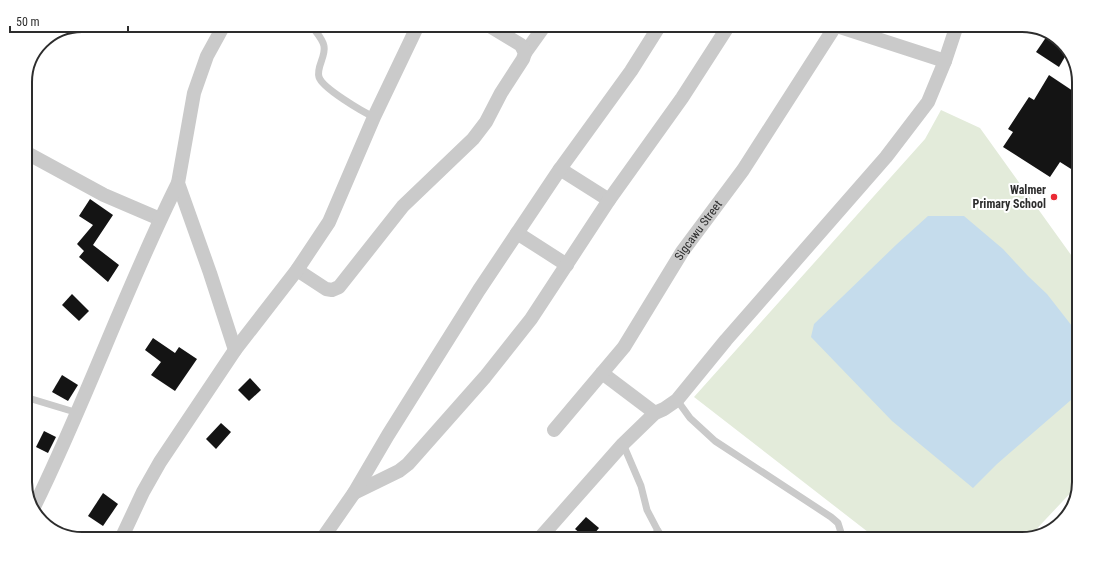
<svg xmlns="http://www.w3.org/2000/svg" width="1104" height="564" font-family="'Roboto Condensed',sans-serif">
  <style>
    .green { fill: #e3ebda }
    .water { fill: #c5dcec }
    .building { fill: #141414 }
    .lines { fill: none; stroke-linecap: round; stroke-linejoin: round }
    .service { stroke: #cacaca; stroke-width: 7 }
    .minor { stroke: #cacaca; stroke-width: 14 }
    .poi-dot { fill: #ea2934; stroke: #fff; stroke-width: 1.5 }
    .labels { text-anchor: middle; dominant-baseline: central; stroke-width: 4; stroke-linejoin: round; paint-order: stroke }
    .poi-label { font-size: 12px; font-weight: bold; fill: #2d2d2d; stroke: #fff; text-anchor: end }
    .street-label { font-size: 12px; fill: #2d2d2d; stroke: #fff }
    .rim { fill: none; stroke: #2d2d2d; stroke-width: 2 }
  </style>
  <rect width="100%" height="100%" fill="#fff"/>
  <!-- green -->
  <polygon class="green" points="941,110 980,128 1079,266 1079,482 1078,485 1029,537 1022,539 877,539 694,397 925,139"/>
  <!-- water -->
  <polygon class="water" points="928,216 964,216 1003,249 1028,276 1047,294 1079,335 1079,391 1071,400 997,464 973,488 892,421 811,337 814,324 897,244"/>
  <!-- building -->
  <g class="building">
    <polygon points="1049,33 1069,50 1059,67 1036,52"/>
    <polygon points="1049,75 1079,95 1079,174 1060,162 1050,177 1003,147 1013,132 1008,129 1029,97 1034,100"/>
    <polygon points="90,199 113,215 93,245 119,265 108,282 79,257 84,251 77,244 93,225 79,216"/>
    <polygon points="72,294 89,311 79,321 62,305"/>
    <polygon points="153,338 175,353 179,347 197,359 175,391 151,375 161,362 145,350"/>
    <polygon points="62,375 78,385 68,401 52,392"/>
    <polygon points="250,378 261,390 249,401 238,390"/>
    <polygon points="221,423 231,432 216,449 206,439"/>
    <polygon points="44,431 56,437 48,453 36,447"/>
    <polygon points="103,493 118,504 103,526 88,516"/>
    <polygon points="586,517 599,528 590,539 587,539 575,529"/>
  </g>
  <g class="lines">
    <!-- service -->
    <g class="service">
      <path d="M 311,25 C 315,31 323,39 324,46 C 326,57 316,67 319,77 C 322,88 363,112 374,117"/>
      <polyline points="25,397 78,413"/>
      <polyline points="677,400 690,418 715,441 831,517 838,523 843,539"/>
      <polyline points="623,444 641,486 647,510 658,531 664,539"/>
      <polyline points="650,539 658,531"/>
    </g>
    <!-- minor -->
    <g class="minor">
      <polyline points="224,25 207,56 194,93 178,183 210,273 235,350"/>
      <polyline points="834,25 945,61"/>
      <polyline points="525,53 545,25"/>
      <polyline points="25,152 104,195 160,219"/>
      <polyline points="560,169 609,200"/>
      <polyline points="517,233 567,265"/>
      <polyline points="297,270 326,289 332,290 339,287 403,206 473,139 486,122 501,93 523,59 525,53 521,45 488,25"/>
      <polyline points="602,373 655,413"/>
      <path id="s1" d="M 554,430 L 624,347 L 682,252 L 743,170 L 836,25"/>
      <polyline points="354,493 399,471 408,464 485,377 531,319 609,200 682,98 729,25"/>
      <path d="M 33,509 C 86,402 125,289 178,183"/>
      <polyline points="121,539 143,492 160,462 235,350 297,270 329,222 374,117 418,25"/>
      <polyline points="322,539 354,493 388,435 479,290 560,169 631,71 660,25"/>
      <polyline points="539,539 623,444 655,413 664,409 677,400 726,340 886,157 928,102 945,61 957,25"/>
    </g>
  </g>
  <!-- markers -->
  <circle class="poi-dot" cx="1054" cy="197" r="4"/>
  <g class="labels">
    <!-- poi labels -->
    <g class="poi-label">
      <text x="1046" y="190">Walmer<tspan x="1046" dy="14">Primary School</tspan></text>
    </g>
    <!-- street labels -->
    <g class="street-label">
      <text stroke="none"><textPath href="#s1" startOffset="247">Sigcawu Street</textPath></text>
    </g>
  </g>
  <!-- crop -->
  <path d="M0 0H1104V564H0ZM82 32H1022A50 50 0 0 1 1072 82V482A50 50 0 0 1 1022 532H82A50 50 0 0 1 32 482V82A50 50 0 0 1 82 32Z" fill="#fff" fill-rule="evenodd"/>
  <path class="rim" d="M82 32H1022A50 50 0 0 1 1072 82V482A50 50 0 0 1 1022 532H82A50 50 0 0 1 32 482V82A50 50 0 0 1 82 32Z"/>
  <!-- scale -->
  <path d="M10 26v6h118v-6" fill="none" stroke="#2d2d2d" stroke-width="2"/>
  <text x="16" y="26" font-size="12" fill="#2d2d2d" stroke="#ffffff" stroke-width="3" paint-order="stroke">50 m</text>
</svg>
